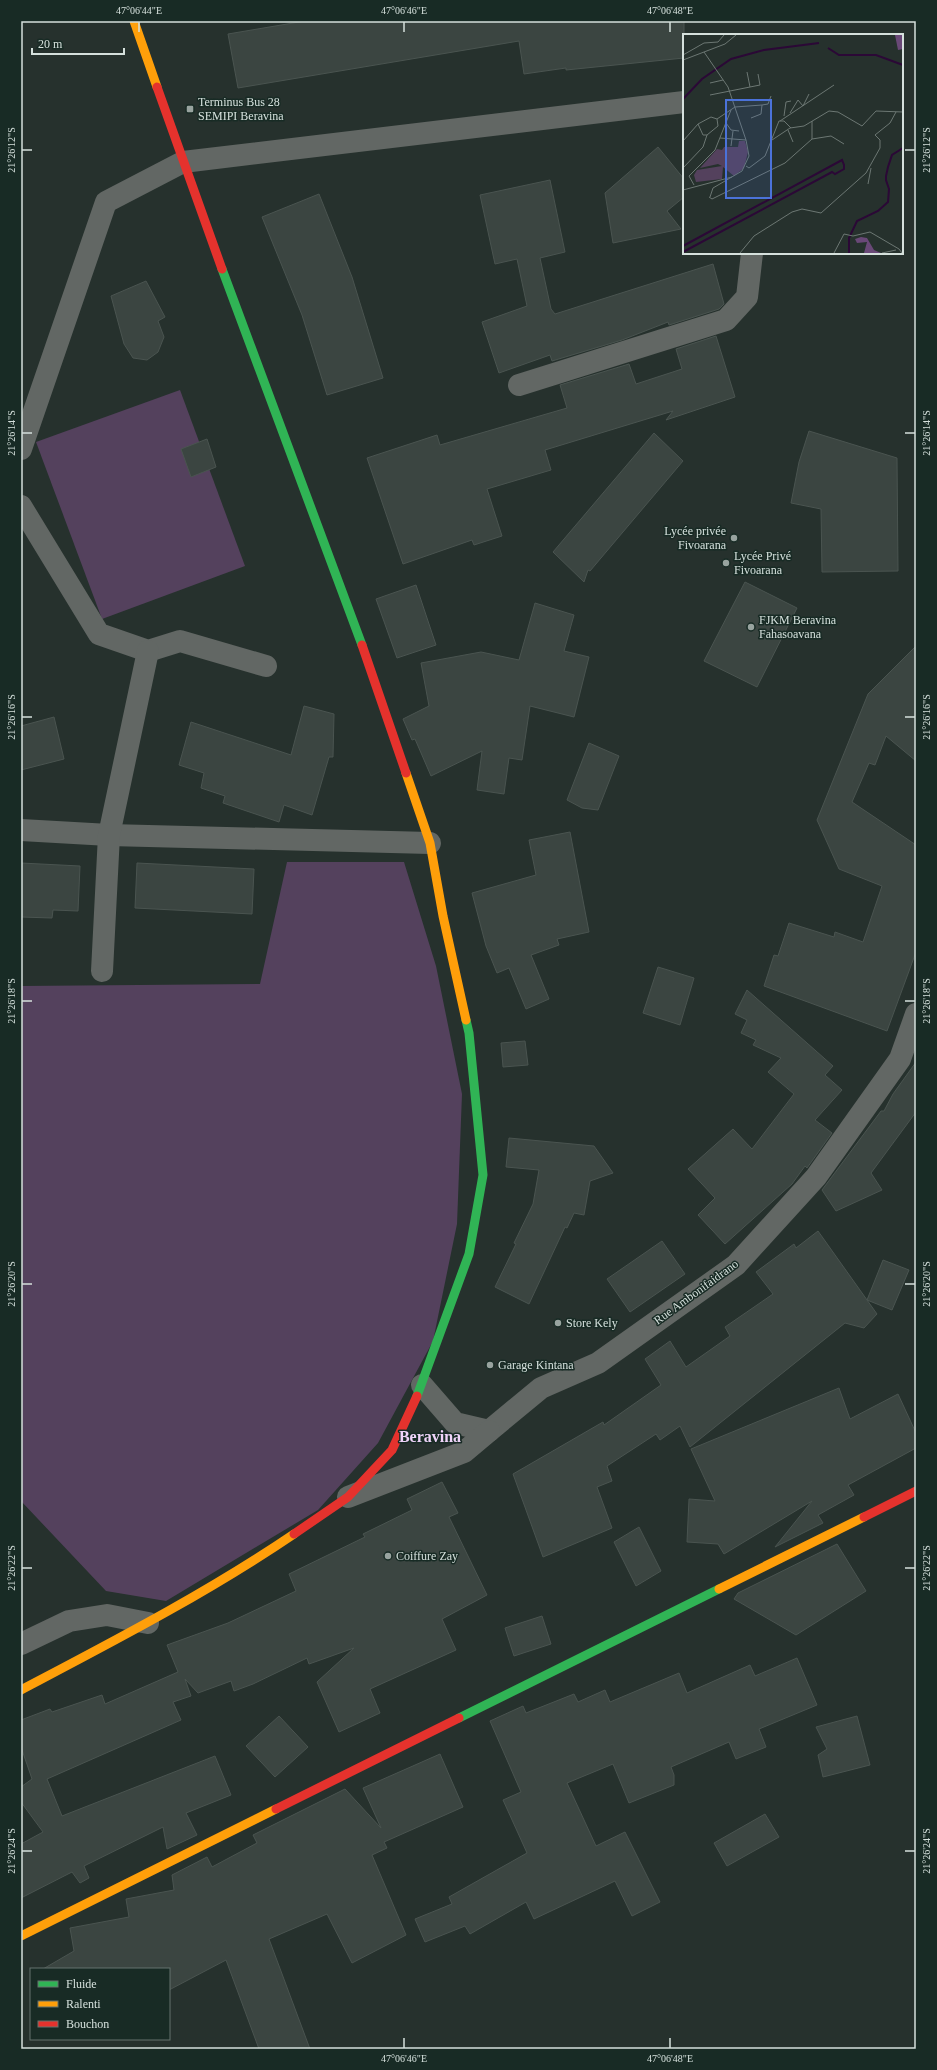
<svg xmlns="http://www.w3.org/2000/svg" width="937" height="2070" font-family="'Times New Roman',serif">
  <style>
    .green { fill: #54415d }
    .building { fill: #3b4541; stroke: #4a5450 }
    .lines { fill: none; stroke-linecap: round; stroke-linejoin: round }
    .street { stroke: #626764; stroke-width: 22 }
    .fast { stroke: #30b455; stroke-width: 9 }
    .slow { stroke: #ff9f0a; stroke-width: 9 }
    .jam { stroke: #e5322d; stroke-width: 9 }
    .ticks { fill: none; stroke: #d5e0dc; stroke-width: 1.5 }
    .poi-dot { fill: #98a39f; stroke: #182b25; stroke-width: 1.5 }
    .labels { text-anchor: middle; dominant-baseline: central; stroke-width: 3; stroke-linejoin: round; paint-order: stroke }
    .poi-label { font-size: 12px; fill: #d5e0dc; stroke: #182b25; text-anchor: start }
    .street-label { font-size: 12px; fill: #d5e0dc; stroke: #182b25 }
    .district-label { font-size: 16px; font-weight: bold; fill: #f0d4fa; stroke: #182b25 }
    .inset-river { fill: none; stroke: #2b0836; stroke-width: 2 }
    .inset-road { fill: none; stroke: #6c7773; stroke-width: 1 }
    .view { fill: #4b72d9; fill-opacity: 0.15; stroke: #4b72d9; stroke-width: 2 }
    .inset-edge { fill: none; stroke: #d5e0dc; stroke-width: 2 }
    .neatline { fill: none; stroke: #d5e0dc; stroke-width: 1.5 }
    .ticks-label { font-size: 10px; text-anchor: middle; fill: #d5e0dc }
  </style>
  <rect width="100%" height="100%" fill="#26312d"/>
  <!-- green -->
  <g class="green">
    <polygon points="180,390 245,566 102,619 36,442"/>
    <polygon points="287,862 404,862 436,966 462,1094 457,1224 433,1341 378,1443 318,1510 166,1601 106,1591 21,1501 21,986 260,984"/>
  </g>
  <!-- building -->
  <g class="building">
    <polygon points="305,21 684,21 684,58 566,70 566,68 524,74 519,41 238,88 228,34"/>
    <polygon points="658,147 684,179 684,197 667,211 681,229 613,243 605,193"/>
    <polygon points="550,180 565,252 540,258 551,309 555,314 713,264 724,304 719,309 669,325 668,322 622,340 552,361 550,355 499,373 482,322 527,306 517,259 495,264 480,195"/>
    <polygon points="319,194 352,277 383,378 327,395 302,315 262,217"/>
    <polygon points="146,281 165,317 158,321 164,337 158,352 147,360 133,358 124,344 111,296"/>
    <polygon points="716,336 735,397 666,420 673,411 545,450 551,470 487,489 502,536 474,545 472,540 403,564 367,458 437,435 440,445 567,408 560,385 629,364 636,384 682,369 676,349"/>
    <polygon points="809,431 897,458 898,571 822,572 821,509 791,503 799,462"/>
    <polygon points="654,433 683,461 590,571 588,570 584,582 553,552"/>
    <polygon points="207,439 216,467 191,477 181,449"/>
    <polygon points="745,582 797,608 757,687 704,661"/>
    <polygon points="416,585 436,645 397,658 376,599"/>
    <polygon points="535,603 574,615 564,651 589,657 574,717 530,706 522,760 509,758 504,794 477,790 482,751 431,776 415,739 412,740 403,719 429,706 421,663 481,652 519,660"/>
    <polygon points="916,646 916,761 886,736 875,765 869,763 852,802 916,845 916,952 887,1031 764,986 774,955 778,956 789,923 834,937 835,932 863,942 882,886 839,869 817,820 868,694"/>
    <polygon points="304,706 334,714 333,757 329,757 312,815 284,805 279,822 223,803 225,796 201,788 204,773 179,765 191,722 291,755"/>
    <polygon points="54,717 64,759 21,770 21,726"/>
    <polygon points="589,743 619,756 598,810 582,808 567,800"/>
    <polygon points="570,832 589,932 557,939 559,945 531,955 549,999 526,1009 509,968 497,973 486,946 472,893 536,875 529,840"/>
    <polygon points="21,863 80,866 78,911 53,910 52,918 21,917"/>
    <polygon points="137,863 254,869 252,914 135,908"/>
    <polygon points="658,967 694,978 680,1025 643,1013"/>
    <polygon points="747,990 833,1066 825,1075 842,1090 815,1120 832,1133 807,1168 805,1166 792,1184 725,1244 698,1215 715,1198 688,1169 733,1129 752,1149 794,1094 768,1072 781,1058 753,1045 756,1040 741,1033 747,1020 735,1014"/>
    <polygon points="525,1041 528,1065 503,1067 501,1043"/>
    <polygon points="916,1062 916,1112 871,1173 882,1190 836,1211 822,1190 881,1111 884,1111 893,1094"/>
    <polygon points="509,1138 594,1146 613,1173 590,1181 584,1215 574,1213 567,1228 565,1227 529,1304 495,1287 516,1244 514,1243 533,1204 539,1170 506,1167"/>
    <polygon points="818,1231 877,1314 864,1328 845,1323 690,1447 680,1426 660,1440 656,1434 607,1466 612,1481 597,1487 612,1528 543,1557 513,1474 603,1422 604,1425 661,1385 645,1359 670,1341 686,1367 730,1336 725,1327 773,1294 756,1272 794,1244 796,1248"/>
    <polygon points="662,1241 685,1274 630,1312 607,1279"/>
    <polygon points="883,1260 909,1270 892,1310 867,1300"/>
    <polygon points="839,1388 850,1419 898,1394 916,1433 916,1448 848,1485 854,1495 818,1515 823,1523 775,1547 812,1501 724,1554 718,1544 687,1542 689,1499 715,1501 691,1449"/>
    <polygon points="442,1482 458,1513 449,1517 487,1595 442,1619 456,1650 370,1689 380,1713 339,1732 317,1682 354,1648 309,1664 307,1658 253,1684 234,1691 231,1681 198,1693 185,1679 191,1696 173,1702 181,1720 47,1779 62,1816 215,1756 231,1795 186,1813 197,1835 167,1849 163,1827 84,1866 89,1878 80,1883 72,1872 21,1898 21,1844 43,1832 21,1802 21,1787 32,1779 21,1747 21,1720 50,1709 52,1712 102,1695 105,1704 178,1672 167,1645 228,1623 296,1591 289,1574 365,1537 363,1534 412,1510 407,1499"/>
    <polygon points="639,1527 661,1571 636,1586 614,1542"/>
    <polygon points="837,1544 866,1591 796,1635 734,1599 738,1593"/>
    <polygon points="542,1616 551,1644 514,1656 505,1628"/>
    <polygon points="797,1658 817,1705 759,1729 766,1747 736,1759 729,1742 671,1767 674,1775 674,1785 629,1803 613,1764 567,1783 596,1846 625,1832 660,1902 632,1916 615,1881 534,1919 526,1902 470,1934 465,1926 425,1942 415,1919 452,1904 449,1897 527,1853 503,1800 521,1792 490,1721 523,1706 526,1713 574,1694 578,1702 605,1690 610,1702 679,1673 687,1693 750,1665 755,1676"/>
    <polygon points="279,1716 308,1747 275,1777 246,1746"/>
    <polygon points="857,1716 870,1765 823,1777 818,1755 827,1749 816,1727"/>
    <polygon points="440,1754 463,1807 384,1842 387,1848 372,1855 406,1935 352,1963 327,1914 269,1939 310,2049 259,2049 226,1960 169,1990 169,1969 43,1969 74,1951 70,1928 129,1917 126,1899 174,1890 172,1875 207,1857 212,1867 257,1843 253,1835 345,1789 381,1828 363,1788"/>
    <polygon points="765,1814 779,1837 727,1866 714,1843"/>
  </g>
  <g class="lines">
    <!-- street -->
    <g class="street">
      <polyline points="519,385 726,320 747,297 752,253"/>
      <polyline points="21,449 106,202 183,162 684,102"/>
      <polyline points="21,506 99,634 148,651 180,641 266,666"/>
      <polyline points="21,830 109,835 430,843"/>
      <polyline points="102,971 109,835 148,651"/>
      <polyline points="422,1385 455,1423 489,1431 541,1388 598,1363 736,1265 816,1177 900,1059 916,1014"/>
      <polyline points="348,1497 464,1452 489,1431"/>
      <polyline points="21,1644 69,1621 107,1615 148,1623"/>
    </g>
    <!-- fast -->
    <g class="fast">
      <polyline points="222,269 362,645"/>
      <polyline points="417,1396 469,1254 483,1175 469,1033 466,1020"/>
      <polyline points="459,1718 719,1589"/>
    </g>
    <!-- slow -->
    <g class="slow">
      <polyline points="134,21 157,87"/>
      <polyline points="406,773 430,843 443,916 466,1020"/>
      <polyline points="719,1589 864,1517"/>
      <path d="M 21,1690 C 114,1641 207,1593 294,1534"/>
      <polyline points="21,1936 276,1809"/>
    </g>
    <!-- jam -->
    <g class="jam">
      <polyline points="157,87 222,269"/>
      <polyline points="362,645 406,773"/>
      <polyline points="864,1517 916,1491"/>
      <polyline points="294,1534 348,1497 392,1450 417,1396"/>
      <polyline points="276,1809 459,1718"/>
    </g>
  </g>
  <!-- ticks -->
  <path class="ticks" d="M 139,22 L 139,32M 404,22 L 404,32M 670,22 L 670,32M 22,150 L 32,150M 905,150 L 915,150M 22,433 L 32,433M 905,433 L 915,433M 22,717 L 32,717M 905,717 L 915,717M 22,1001 L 32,1001M 905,1001 L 915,1001M 22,1284 L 32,1284M 905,1284 L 915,1284M 22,1568 L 32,1568M 905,1568 L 915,1568M 22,1851 L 32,1851M 905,1851 L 915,1851M 404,2038 L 404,2048M 670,2038 L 670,2048"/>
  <!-- markers -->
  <g class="poi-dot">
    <rect x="186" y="105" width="8" height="8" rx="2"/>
    <circle cx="734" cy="538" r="4"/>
    <circle cx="726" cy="563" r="4"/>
    <circle cx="751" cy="627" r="4"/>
    <circle cx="558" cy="1323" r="4"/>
    <circle cx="490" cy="1365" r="4"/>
    <circle cx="388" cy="1556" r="4"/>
  </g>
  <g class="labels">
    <!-- poi labels -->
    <g class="poi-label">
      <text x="198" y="102">Terminus Bus 28<tspan x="198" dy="14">SEMIPI Beravina</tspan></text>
      <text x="726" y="531" text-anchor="end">Lycée privée<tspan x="726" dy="14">Fivoarana</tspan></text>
      <text x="734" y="556">Lycée Privé<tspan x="734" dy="14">Fivoarana</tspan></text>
      <text x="759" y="620">FJKM Beravina<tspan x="759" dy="14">Fahasoavana</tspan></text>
      <text x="566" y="1323">Store Kely</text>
      <text x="498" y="1365">Garage Kintana</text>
      <text x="396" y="1556">Coiffure Zay</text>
    </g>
    <!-- street labels -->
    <g class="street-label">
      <text transform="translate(696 1292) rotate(-36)">Rue Ambonifaidrano</text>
    </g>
    <!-- district labels -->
    <g class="district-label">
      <text x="430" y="1436">Beravina</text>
    </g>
  </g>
  <!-- overview -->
  <g transform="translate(683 34)">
    <rect width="220" height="220" fill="#26312d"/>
    <path d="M 56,107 L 62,107 L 65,118 L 61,134 L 51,142 L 40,133 L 39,145 L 13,148 L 11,141 L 14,136 L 39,132 L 35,130 L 17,134 L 34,115 L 39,116 L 41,113 L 55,113 Z" fill="#54415d"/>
    <path d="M 212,1 L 220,1 L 220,15 L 215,16 ZM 178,203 L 184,204 L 191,216 L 198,219 L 181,219 L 184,208 L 174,209 L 172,205 Z" fill="#694877"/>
    <path class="inset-river" d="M 145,14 L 156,21 L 193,21 L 220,31M 0,65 L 19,45 L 48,25 L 81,16 L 136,9M 0,212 L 159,126 L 161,131 L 161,135 L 152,140 L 149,138 L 0,218M 166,219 L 166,204 L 174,187 L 195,177 L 205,168 L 206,155 L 203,146 L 203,142 L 205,133 L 209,121 L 220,114"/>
    <path class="inset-road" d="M 21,18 L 45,53 L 63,106 L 66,122 L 59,137 L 30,154 L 27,163M 0,21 L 21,9 L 35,8 L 41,1M 0,26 L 42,10 L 53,1M 64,38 L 67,53M 27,49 L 40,46M 27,61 L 77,51 L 75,40M 79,71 L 85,70 L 88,62M 107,79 L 115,66 L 120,72 L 126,60M 101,82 L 103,68 L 108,67M 34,85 L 35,92 L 24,101 L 20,101 L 15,90 L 28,83 L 34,85 L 52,73 L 79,71 L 78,80 L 68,84M 97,87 L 151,51M 43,89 L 48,96 L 56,97M 105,96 L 110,108M 37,104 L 63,106M 129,105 L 148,102 L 161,110M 89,106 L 107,94 L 121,92 L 146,77 L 155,78 L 179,92 L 193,77 L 220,78M 0,107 L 15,90M 48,112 L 50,97M 63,132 L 66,134 L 82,122 L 96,87 L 101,87 L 108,94M 0,134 L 20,113 L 24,101M 185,150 L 188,134M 11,151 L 6,142 L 32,116 L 48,76M 0,156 L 49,143M 26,163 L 29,165 L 102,129 L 129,105 L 129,87M 57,219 L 71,202 L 109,178 L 119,175 L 138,179 L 183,139 L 197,114 L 197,106 L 192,101 L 207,89 L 213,78M 151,219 L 161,200 L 170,202 L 187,198 L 216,215 L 219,219M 199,219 L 213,216"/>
    <path class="view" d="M 43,66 L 88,66 L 88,164 L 43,164 Z"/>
    <rect width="220" height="220" class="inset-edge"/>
  </g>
  <!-- border -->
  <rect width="937" height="2070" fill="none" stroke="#182b25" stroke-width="44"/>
  <!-- legend -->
  <rect x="30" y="1968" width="140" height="72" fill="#182b25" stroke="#64736e"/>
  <rect x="38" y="1981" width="20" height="6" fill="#30b455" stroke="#64736e"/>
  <text x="66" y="1988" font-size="12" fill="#d5e0dc">Fluide</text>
  <rect x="38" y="2001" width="20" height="6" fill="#ff9f0a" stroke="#64736e"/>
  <text x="66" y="2008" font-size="12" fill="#d5e0dc">Ralenti</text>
  <rect x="38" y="2021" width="20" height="6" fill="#e5322d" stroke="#64736e"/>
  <text x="66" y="2028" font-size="12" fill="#d5e0dc">Bouchon</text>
  <!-- scale -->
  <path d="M32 48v6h92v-6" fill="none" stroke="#d5e0dc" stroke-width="2"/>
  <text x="38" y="48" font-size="12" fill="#d5e0dc" stroke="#182b25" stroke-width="3" paint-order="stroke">20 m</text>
  <rect x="22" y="22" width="893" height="2026" class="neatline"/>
  <g class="ticks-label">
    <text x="139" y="14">47°06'44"E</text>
    <text x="404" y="14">47°06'46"E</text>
    <text x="670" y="14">47°06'48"E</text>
    <text transform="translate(11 150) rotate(-90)" y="4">21°26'12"S</text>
    <text transform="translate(926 150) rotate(-90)" y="4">21°26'12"S</text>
    <text transform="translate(11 433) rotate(-90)" y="4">21°26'14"S</text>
    <text transform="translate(926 433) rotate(-90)" y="4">21°26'14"S</text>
    <text transform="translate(11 717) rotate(-90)" y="4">21°26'16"S</text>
    <text transform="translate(926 717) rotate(-90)" y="4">21°26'16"S</text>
    <text transform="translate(11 1001) rotate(-90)" y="4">21°26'18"S</text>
    <text transform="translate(926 1001) rotate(-90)" y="4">21°26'18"S</text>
    <text transform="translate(11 1284) rotate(-90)" y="4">21°26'20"S</text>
    <text transform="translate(926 1284) rotate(-90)" y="4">21°26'20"S</text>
    <text transform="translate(11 1568) rotate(-90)" y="4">21°26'22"S</text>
    <text transform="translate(926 1568) rotate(-90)" y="4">21°26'22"S</text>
    <text transform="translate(11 1851) rotate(-90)" y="4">21°26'24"S</text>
    <text transform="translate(926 1851) rotate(-90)" y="4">21°26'24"S</text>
    <text x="404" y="2062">47°06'46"E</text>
    <text x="670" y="2062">47°06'48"E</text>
  </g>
</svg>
